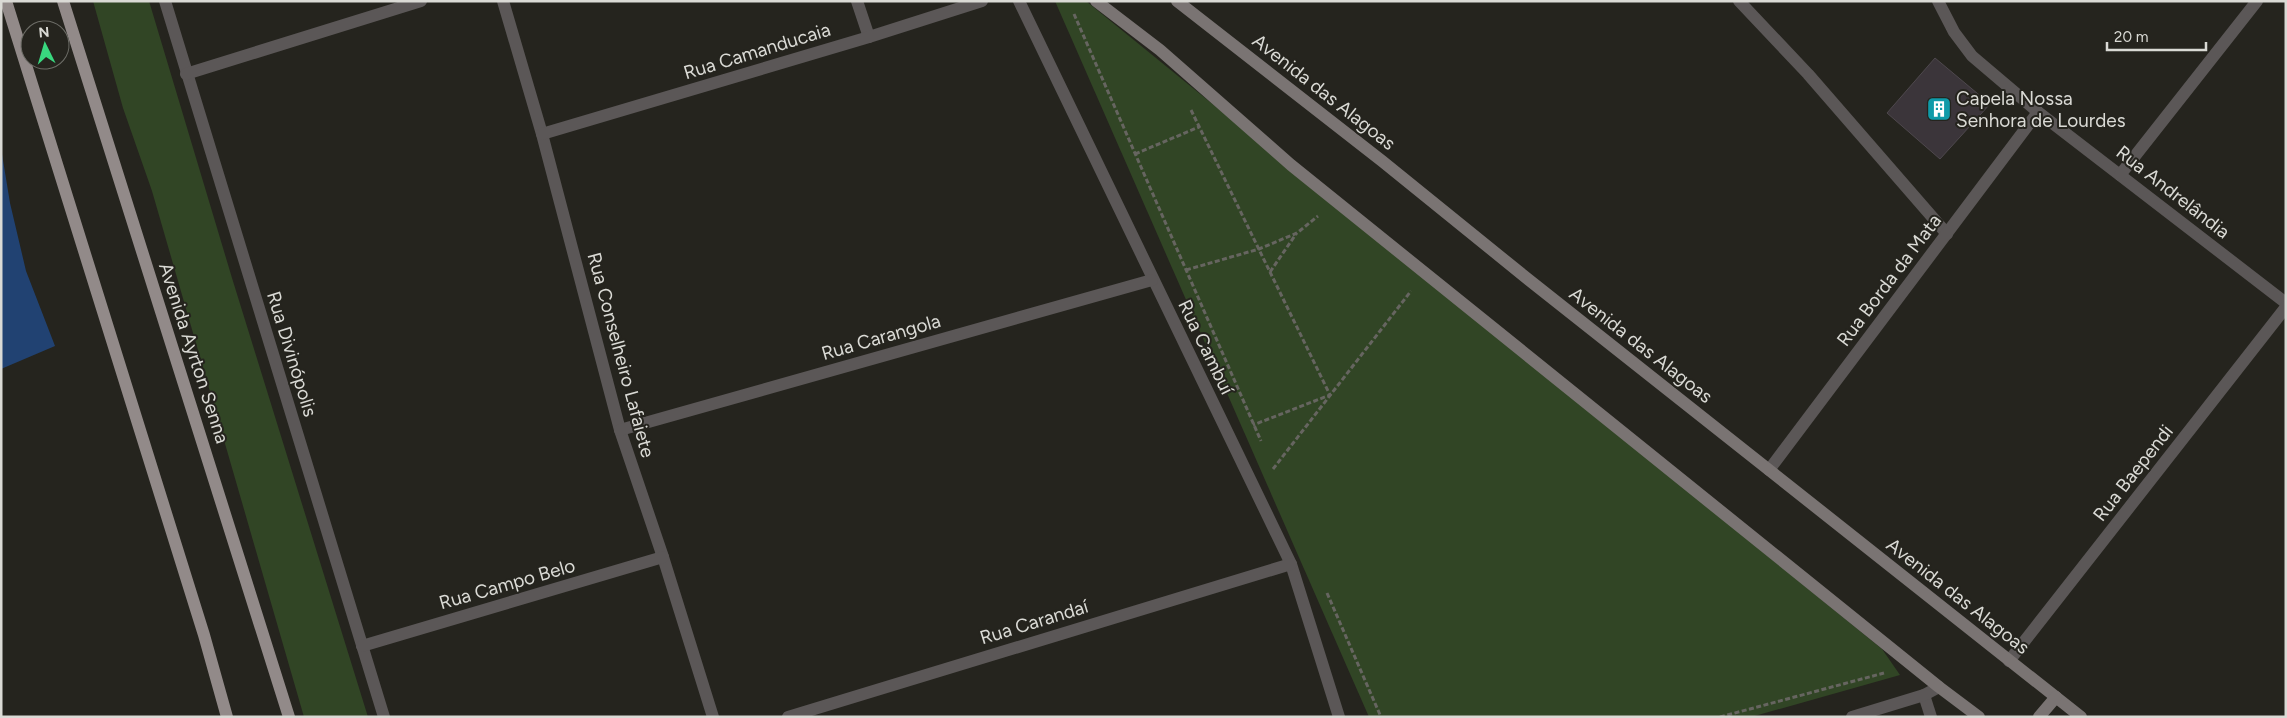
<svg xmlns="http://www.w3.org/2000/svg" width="2287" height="718" font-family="Figtree,sans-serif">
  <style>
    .green { fill: #314525 }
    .water { fill: #214272 }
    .building { fill: #3b353a; stroke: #4e484d }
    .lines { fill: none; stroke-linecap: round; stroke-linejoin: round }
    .path { stroke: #666560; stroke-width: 3; stroke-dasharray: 5 2.5; stroke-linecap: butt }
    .street { stroke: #5b5757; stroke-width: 12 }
    .secondary { stroke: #7a7473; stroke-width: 12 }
    .primary { stroke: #928a89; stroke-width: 12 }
    .labels { text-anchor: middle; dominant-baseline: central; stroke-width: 4; stroke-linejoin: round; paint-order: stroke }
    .street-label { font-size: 19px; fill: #dadad5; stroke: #25241e }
    .poi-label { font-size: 19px; fill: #dadad5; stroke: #25241e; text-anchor: start }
  </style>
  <rect width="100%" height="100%" fill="#25241e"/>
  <!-- green -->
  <g class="green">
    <polygon points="93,1 149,1 232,278 368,717 304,717 152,191 123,108"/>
    <polygon points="1055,1 1086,1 1882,649 1900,675 1751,717 1369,717"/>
  </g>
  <!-- water -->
  <polygon class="water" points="1,148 10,203 26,271 55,346 1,369"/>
  <!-- building -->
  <polygon class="building" points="1935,58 1990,104 1940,159 1887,113"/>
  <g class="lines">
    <!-- path -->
    <g class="path">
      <polyline points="1074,14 1261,441"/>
      <polyline points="1191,110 1330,395 1253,425"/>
      <polyline points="1135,154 1199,127"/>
      <polyline points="1186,270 1259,249 1297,233 1318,216"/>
      <polyline points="1270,272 1296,234"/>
      <polyline points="1273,469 1411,291"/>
      <polyline points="1327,593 1381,717"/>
      <polyline points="1720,717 1884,673"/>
    </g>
    <!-- street -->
    <g class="street">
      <polyline points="165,1 384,717"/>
      <polyline points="503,1 542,134 620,430 663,557 713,717"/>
      <polyline points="857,1 869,37"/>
      <polyline points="1019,1 1291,564 1339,717"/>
      <polyline points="1739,1 1808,74 1947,234"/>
      <polyline points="1938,1 1954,32 1972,56 2038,112 2286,303"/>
      <polyline points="186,74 421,1"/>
      <polyline points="542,134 869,37 982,1"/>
      <polyline points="2120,175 2257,1"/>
      <polyline points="620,430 1152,280"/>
      <polyline points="1769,470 2038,112"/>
      <polyline points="362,646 663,557"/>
      <polyline points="2009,661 2286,307"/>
      <polyline points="1924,695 1931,717"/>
      <polyline points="788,717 1291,564"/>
      <polyline points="1852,717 1924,695 1939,687"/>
    </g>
    <!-- secondary -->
    <g class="secondary">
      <polyline points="1096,1 1160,50 1291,165 1939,687 1979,717"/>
      <polyline points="1177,1 1382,161 1529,280 2081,717"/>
      <polyline points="2039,717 2056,697"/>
    </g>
    <!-- primary -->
    <g class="primary">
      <polyline points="6,1 204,635 227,717"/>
      <polyline points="63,1 289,717"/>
    </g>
  </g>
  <!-- icons -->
  <defs>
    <symbol id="building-square" viewBox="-11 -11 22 22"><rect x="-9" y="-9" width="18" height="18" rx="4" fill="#0f9aa8" stroke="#25241e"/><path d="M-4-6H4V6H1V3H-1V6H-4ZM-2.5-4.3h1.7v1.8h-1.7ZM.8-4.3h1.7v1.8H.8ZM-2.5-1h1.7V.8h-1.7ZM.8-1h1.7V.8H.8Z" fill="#fff"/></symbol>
  </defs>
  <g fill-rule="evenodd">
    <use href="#building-square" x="1925" y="95" width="28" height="28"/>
  </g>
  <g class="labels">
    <!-- street labels -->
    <g class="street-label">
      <text transform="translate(757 51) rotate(-17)">Rua Camanducaia</text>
      <text transform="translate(1324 92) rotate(38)">Avenida das Alagoas</text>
      <text transform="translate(2173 192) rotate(38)">Rua Andrelândia</text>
      <text transform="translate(1889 280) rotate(-53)">Rua Borda da Mata</text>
      <text transform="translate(881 337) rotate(-16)">Rua Carangola</text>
      <text transform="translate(1641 345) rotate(38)">Avenida das Alagoas</text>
      <text transform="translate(1206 347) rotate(64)">Rua Cambuí</text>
      <text transform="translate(194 353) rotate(72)">Avenida Ayrton Senna</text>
      <text transform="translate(292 354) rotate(73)">Rua Divinópolis</text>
      <text transform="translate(621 355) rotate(75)">Rua Conselheiro Lafaiete</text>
      <text transform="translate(2133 473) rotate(-52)">Rua Baependi</text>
      <text transform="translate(507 584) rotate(-16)">Rua Campo Belo</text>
      <text transform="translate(1958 596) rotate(38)">Avenida das Alagoas</text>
      <text transform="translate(1034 622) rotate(-17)">Rua Carandaí</text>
    </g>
    <!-- poi labels -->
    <g class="poi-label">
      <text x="1956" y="98">Capela Nossa<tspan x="1956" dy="22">Senhora de Lourdes</tspan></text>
    </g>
  </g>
  <!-- border -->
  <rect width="2287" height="718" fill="none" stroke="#dadad5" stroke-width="5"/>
  <!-- north arrow -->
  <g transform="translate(45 45) rotate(355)"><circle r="24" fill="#25241e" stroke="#6d6d67"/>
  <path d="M0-4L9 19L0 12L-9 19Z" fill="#39d87f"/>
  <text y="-8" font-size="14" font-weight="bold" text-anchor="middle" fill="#dadad5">N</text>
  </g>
  <!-- scale -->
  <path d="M2107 42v8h99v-8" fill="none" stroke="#dadad5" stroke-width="2.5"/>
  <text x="2114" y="42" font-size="15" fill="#dadad5" stroke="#25241e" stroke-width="4" paint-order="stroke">20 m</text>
</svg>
